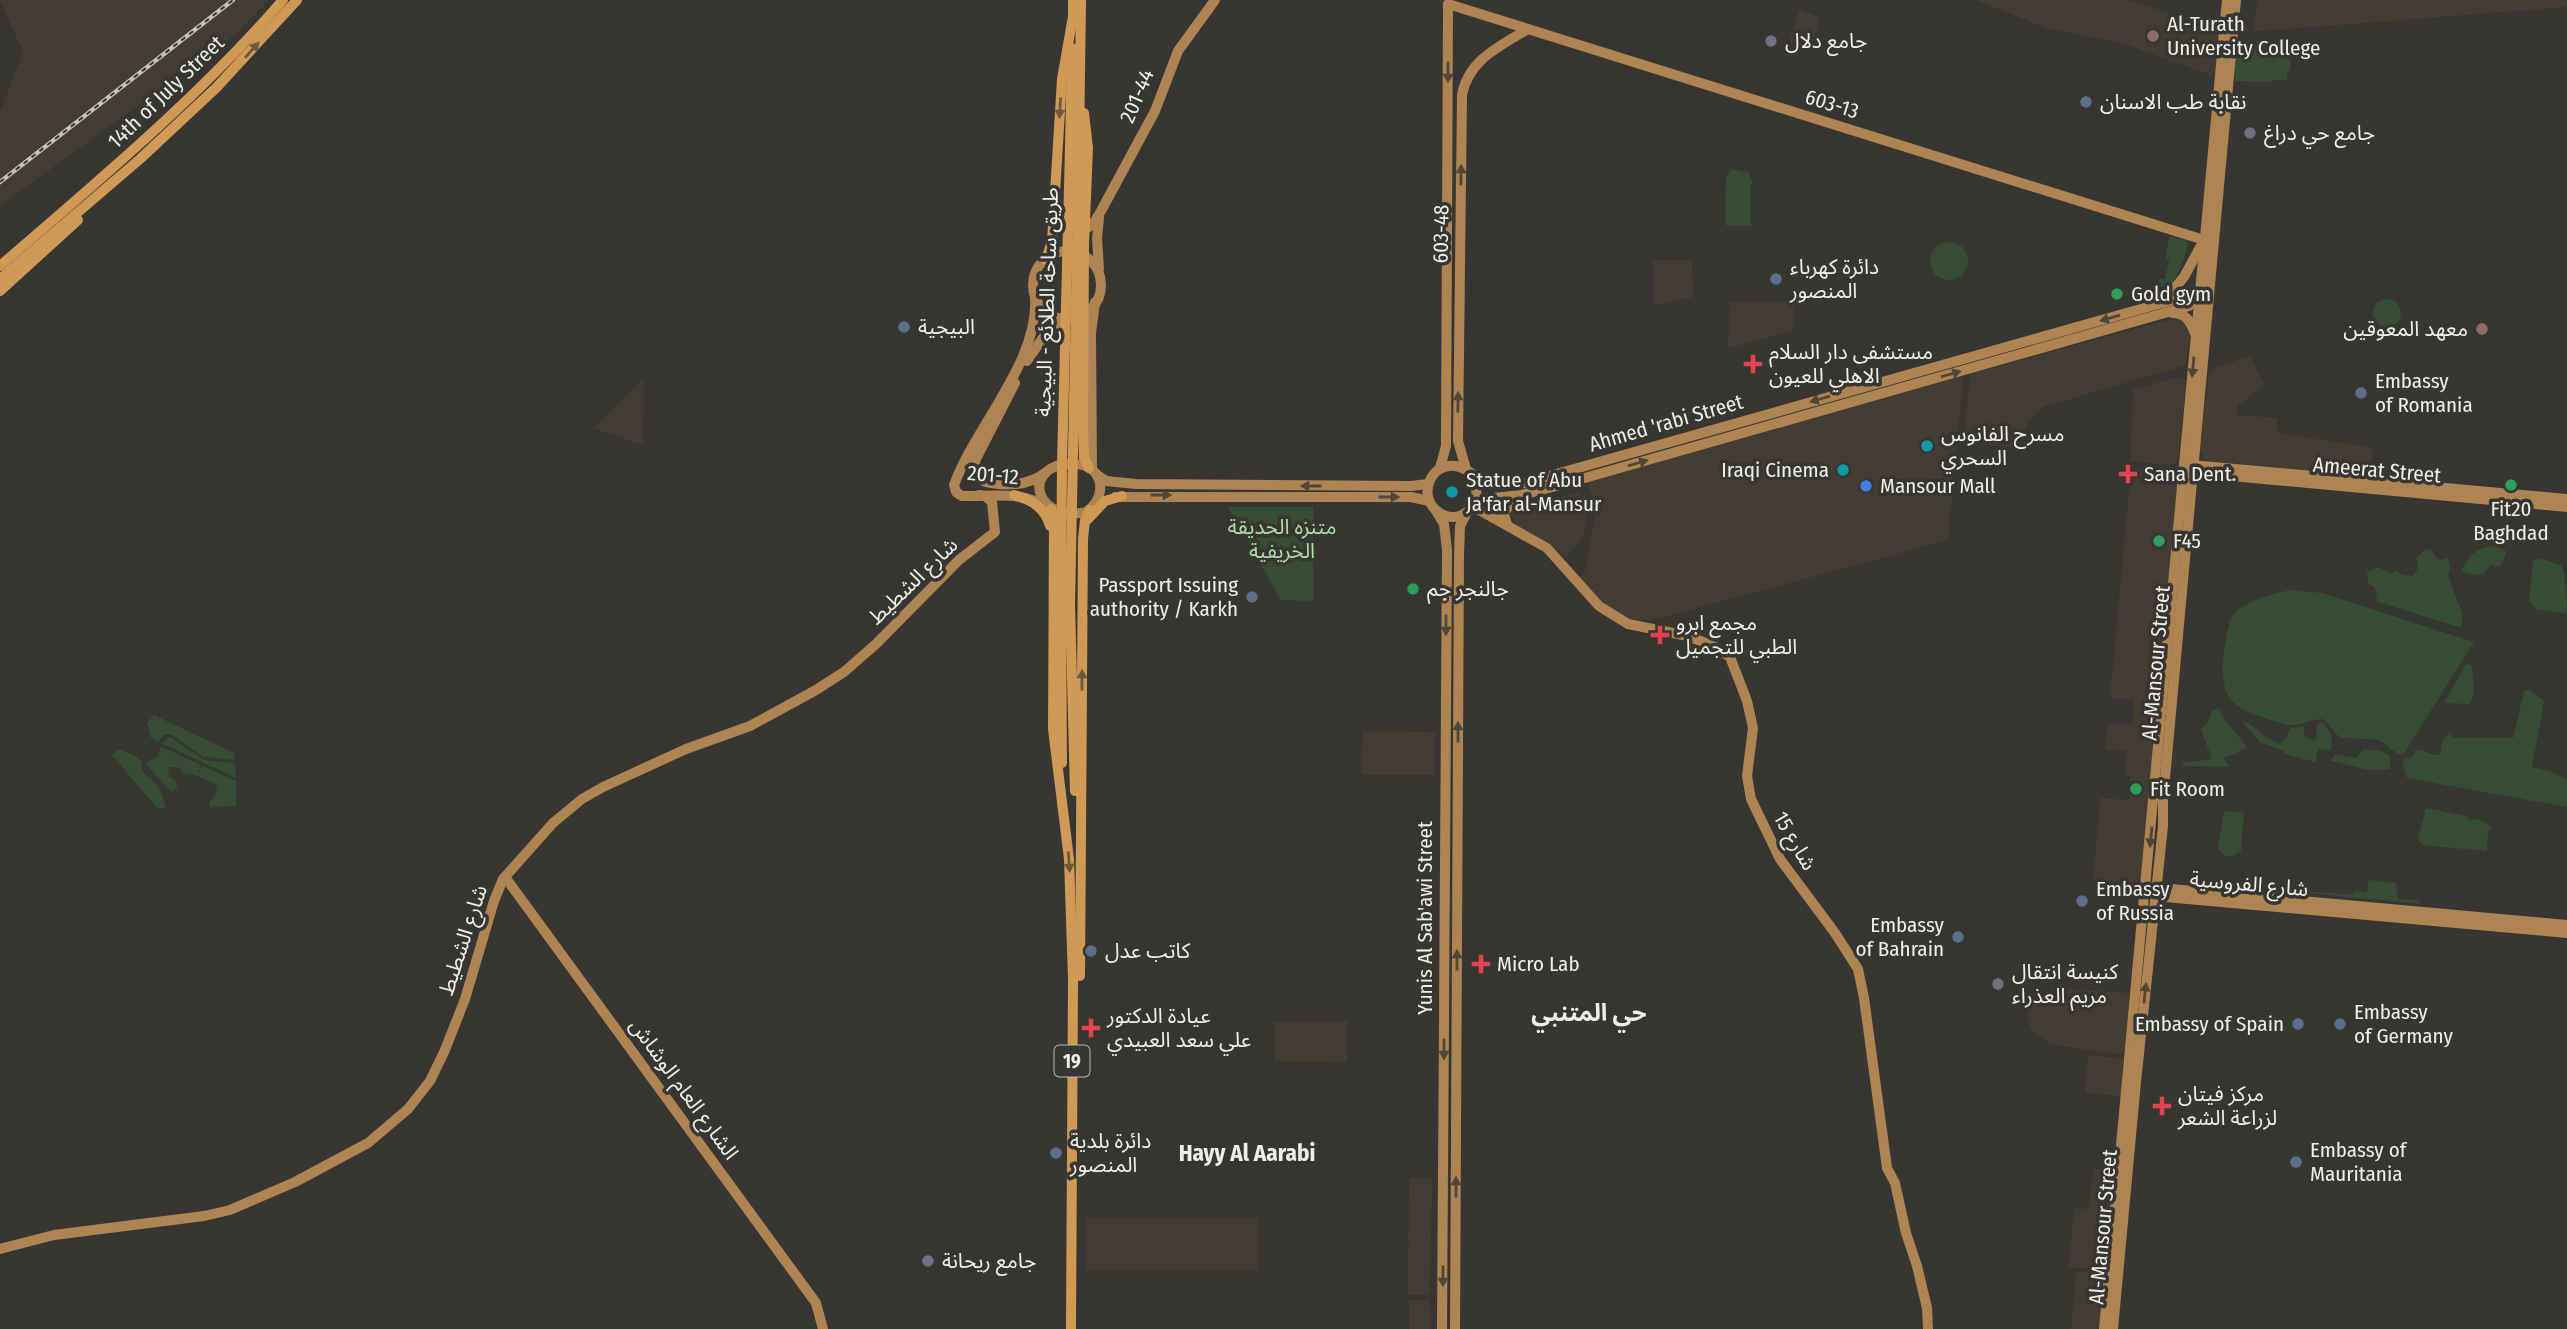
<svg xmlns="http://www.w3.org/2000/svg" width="2567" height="1329" font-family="'Fira Sans Condensed','Noto Sans Arabic',sans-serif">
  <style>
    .built { fill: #433d34 }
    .green { fill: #374d34 }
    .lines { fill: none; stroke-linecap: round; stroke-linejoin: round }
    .secondary { stroke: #ae8552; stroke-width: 10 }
    .primary { stroke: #cf9a56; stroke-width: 10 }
    .rail-casing { stroke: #c3c1be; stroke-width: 4.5 }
    .rail { stroke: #383632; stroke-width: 2; stroke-dasharray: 5; stroke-linecap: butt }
    .primary-bridge { stroke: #cf9a56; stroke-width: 10 }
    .oneway { fill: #6d593f }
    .oneway2 { fill: #504638 }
    .education-dot { fill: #8d6e63; stroke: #383632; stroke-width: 2.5 }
    .worship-dot { fill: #6b7280; stroke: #383632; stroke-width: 2.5 }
    .service-dot { fill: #5c6f8a; stroke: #383632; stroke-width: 2.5 }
    .leisure-dot { fill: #2e9e5b; stroke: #383632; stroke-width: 2.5 }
    .health-dot { fill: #e0444e; stroke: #383632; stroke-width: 2.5 }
    .culture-dot { fill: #0f9aa8; stroke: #383632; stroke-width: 2.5 }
    .shop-dot { fill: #3f7fe0; stroke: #383632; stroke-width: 2.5 }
    .labels { text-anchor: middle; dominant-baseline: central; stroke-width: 7; stroke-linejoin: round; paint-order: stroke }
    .shield { fill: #383632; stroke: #b9b7b4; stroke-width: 2 }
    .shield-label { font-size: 19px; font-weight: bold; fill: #f0eeec }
    .poi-label { font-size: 21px; fill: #f0eeec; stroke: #383632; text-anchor: start }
    .street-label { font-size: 21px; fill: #f0eeec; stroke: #383632 }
    .park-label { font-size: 21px; fill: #acdea3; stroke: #383632 }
    .neighbourhood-label { font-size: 23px; font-weight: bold; fill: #f0eeec; stroke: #383632 }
    .quarter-label { font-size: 24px; font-weight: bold; fill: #f0eeec; stroke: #383632 }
  </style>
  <rect width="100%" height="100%" fill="#383632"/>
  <!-- built -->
  <g class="built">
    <polygon points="0,0 269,0 231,38 0,206 0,112 23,52"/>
    <polygon points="1976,0 2128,0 2221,29 2216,77 2122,43 2049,29"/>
    <polygon points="2257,0 2567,0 2567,7 2260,31 2254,31"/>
    <polygon points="1799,9 1820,18 1809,54 1788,46"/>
    <polygon points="1653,260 1692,260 1693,297 1653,306"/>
    <polygon points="1730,302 1794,302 1793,331 1728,348"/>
    <polygon points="2179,317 2185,321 2190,333 2186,365 2043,407 2028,422 2016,448 1964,443 1970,374"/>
    <polygon points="2250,356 2265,386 2237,405 2237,415 2277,418 2277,433 2373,448 2370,476 2213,464 2206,461 2200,451 2209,370"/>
    <polygon points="644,377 643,445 593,428"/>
    <polygon points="1960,377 1963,378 1948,540 1652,620 1629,620 1601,601 1578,579 1585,571 1597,505 1587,482"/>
    <polygon points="2177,377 2182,378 2186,382 2178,458 2175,463 2169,465 2130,461 2133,390"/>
    <polygon points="2131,468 2168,473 2177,483 2179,491 2141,875 2137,883 2133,884 2093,880 2100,798 2129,800 2130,777 2125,776 2127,751 2105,749 2107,724 2132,725 2134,700 2110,698"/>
    <polygon points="1578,492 1588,499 1584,533 1581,541 1565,558 1545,539 1543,542 1517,527 1510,511"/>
    <polygon points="1362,731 1435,732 1435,775 1361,775"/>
    <polygon points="2053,988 2129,993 2125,1051 2118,1054 2056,1045 2049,1043 2034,1033 2028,1022 2028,1010 2031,1003"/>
    <polygon points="1274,1022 1347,1022 1347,1062 1274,1061"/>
    <polygon points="2088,1055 2123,1059 2122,1096 2085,1093"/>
    <polygon points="2094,1169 2109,1170 2114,1173 2114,1177 2106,1267 2101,1270 2069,1267 2074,1208 2088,1209"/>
    <polygon points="1409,1178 1429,1178 1432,1181 1430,1295 1408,1295"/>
    <polygon points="1087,1218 1257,1218 1258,1270 1086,1270"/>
    <polygon points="2076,1271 2104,1275 2100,1329 2071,1329"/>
    <polygon points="1409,1300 1430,1300 1431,1329 1409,1329"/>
  </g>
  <!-- green -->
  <g class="green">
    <polygon points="2282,45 2289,54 2291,69 2287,73 2287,80 2272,80 2271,82 2235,81 2236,48"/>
    <polygon points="1731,169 1749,173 1753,183 1749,186 1751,189 1751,226 1725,225 1726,177"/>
    <path d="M 2172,237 L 2186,240 L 2188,244 C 2180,272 2178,282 2153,298 L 2160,279 L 2165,279 L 2169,260 L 2165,259 L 2169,238 Z"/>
    <circle cx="1949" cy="261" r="19"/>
    <circle cx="2387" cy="313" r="14"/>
    <polygon points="1228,507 1313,507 1313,601 1281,600"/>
    <path d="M 2493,546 L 2505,550 L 2506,554 L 2500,567 L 2491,565 L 2483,574 L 2473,575 L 2461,572 C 2469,557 2474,547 2493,546 Z"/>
    <path d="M 2431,549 L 2436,558 L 2440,560 L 2448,558 L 2450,568 L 2448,575 L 2462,613 L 2462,628 L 2375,601 L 2377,593 L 2374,586 L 2368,584 L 2367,572 L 2378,567 L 2390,573 L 2397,571 L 2402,575 L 2412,576 C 2419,571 2418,566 2416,558 L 2425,550 Z"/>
    <polygon points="2539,558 2561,565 2564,572 2567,614 2536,609 2529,600 2533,561"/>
    <path d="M 2292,590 L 2322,593 L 2474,642 L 2403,755 L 2398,754 L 2379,740 L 2345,738 L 2338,736 L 2323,719 C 2311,719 2299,727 2286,725 C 2281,724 2276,721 2271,720 C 2259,716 2242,712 2233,702 C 2219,689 2222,656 2226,640 C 2228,630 2229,617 2237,610 C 2252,599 2274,593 2292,590 Z"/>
    <polygon points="2466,664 2472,666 2474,695 2469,704 2444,703"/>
    <path d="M 2530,690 L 2544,701 L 2532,767 L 2550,771 L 2567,779 L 2567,807 L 2407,778 L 2402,762 L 2406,757 L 2411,758 L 2417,750 C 2425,750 2430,756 2440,755 L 2442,741 L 2448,734 L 2455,738 L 2513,738 L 2524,691 Z"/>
    <polygon points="2219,708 2223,717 2247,747 2235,754 2224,758 2229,767 2183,766 2183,763 2212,759 2201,729 2208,723 2211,712"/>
    <polygon points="154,715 234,753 235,760 203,757 171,734 164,735 158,742 151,738 147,723"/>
    <path d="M 2241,720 C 2257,725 2262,738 2279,743 L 2286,739 L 2290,728 L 2304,726 L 2304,737 L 2316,740 L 2317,724 L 2323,723 L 2332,736 L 2331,751 L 2319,749 L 2316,756 L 2316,762 L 2284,754 L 2284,751 L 2260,742 Z"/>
    <polygon points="170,737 204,760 235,763 236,778 161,743"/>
    <polygon points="160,746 201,765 197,774 203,766 236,781 236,806 210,807 209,802 215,797 217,789 215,784 190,773 186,775 178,767 170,767 168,770 169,777 176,781 177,788 171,792 145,763 159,756"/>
    <path d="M 118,749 L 135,756 L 142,762 C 139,776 150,776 157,785 C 162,792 164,800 166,808 L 157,808 L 112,755 Z"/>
    <polygon points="2364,749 2381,751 2390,756 2390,769 2370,770 2330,761 2335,754 2356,758"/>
    <path d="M 2426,808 L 2467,816 L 2469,820 C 2478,817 2487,821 2491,829 L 2488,832 L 2487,851 L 2422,845 L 2418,839 Z"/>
    <polygon points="2224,811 2244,813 2241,851 2232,857 2226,856 2218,849"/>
    <polygon points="2368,880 2396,883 2398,899 2417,900 2421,903 2418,904 2262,888 2262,885 2268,888 2353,895 2354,891 2367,892"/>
  </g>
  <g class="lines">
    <!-- secondary -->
    <g class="secondary">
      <polyline points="1099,218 1097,238 1099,269"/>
      <polyline points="1080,233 1093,224 1101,211 1155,111 1178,51 1215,0"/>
      <circle cx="1067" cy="285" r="34"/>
      <path d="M 1035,296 C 1040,361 976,425 954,485 L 956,492 L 962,496 C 994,497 1022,490 1051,509"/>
      <path d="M 2172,313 C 2186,313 2190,321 2195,333"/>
      <polyline points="1027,361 1049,329 1066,320"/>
      <path d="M 1064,464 C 1071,464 1080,463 1086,466 C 1107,476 1103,501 1086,512 C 1038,523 1021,472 1064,464 Z"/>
      <polyline points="2191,465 2567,499"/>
      <polyline points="1440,468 1446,446 1448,4 2204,240 2184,277 2162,303"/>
      <polyline points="1092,469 1091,333 1095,302"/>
      <path d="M 1466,469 L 1458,441 L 1462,95 C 1468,60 1500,46 1528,29"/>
      <path d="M 1469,472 C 1490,497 1462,531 1437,511 C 1417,495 1431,462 1456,466 C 1469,468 1477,480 1489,485 L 1525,483 L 2162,303 L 2188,296 L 2202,301"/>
      <polyline points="2188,472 2567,507"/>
      <polyline points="1097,475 1106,481 1136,484 1411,486 1428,484"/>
      <path d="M 983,481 C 1002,487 1029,486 1045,473"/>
      <polyline points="987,482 976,475 975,461 1015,383"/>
      <polyline points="1115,497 1411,497 1429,501"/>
      <polyline points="1476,500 1521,495 1560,485 2189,306 2200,297"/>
      <polyline points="1472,506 1547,548 1599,606 1628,624 1688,636 1713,646 1730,657 1747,701 1753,728 1747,776 1751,799 1780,859 1835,933 1858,969 1864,998 1887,1168 1895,1183 1906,1233 1917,1266 1927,1308 1928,1329"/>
      <polyline points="1436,511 1444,524 1447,550 1442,1329"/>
      <polyline points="1507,524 1503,512 1521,495"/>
      <polyline points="505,877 816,1303 823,1329"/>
      <polyline points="2149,887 2567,925"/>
      <polyline points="2150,892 2154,896 2567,933"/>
      <polyline points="0,1249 54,1235 204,1216 230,1210 295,1182 368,1143 408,1109 430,1081 445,1050 465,999 494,901 503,879 553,823 582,799 603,787 686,749 750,726 816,690 844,672 876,644 959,560 995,532 992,502 985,496 979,495"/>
      <polyline points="1455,1329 1459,555 1460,526 1467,512"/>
      <polyline points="2104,1329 2227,0"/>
      <polyline points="2113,1329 2136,1082 2163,826 2163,800 2236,0"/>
    </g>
    <!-- primary -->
    <g class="primary">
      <polyline points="1073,22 1073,0"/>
      <polyline points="1084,113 1088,148"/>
      <polyline points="1070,147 1072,48"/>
      <polyline points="1079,147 1081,0"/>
      <polyline points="1046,260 1052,241 1062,79 1073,16"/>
      <path d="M 0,266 C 98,181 198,98 283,0"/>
      <polyline points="0,279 140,159 216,88 297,0"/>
      <polyline points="0,291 78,220"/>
      <polyline points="1083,430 1084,458 1089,468"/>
      <path d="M 1014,495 C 1032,500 1045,508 1050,526"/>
      <polyline points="1051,509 1054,521 1053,729 1069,859 1073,979 1071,1329"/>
      <polyline points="1088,519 1105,501 1122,496"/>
      <polyline points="1061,605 1062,763"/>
      <polyline points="1070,605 1075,791"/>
      <polyline points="1080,976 1083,539 1085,520 1090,510"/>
    </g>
    <defs>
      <polyline id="rail" points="0,182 233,0"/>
    </defs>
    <!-- rail casing -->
    <use href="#rail" class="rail-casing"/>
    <!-- rail -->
    <use href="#rail" class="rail"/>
    <!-- primary-bridge -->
    <g class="primary-bridge">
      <polyline points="1083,430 1084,244 1088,148"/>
      <polyline points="1061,605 1062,465 1070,147"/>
      <polyline points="1070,605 1079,147"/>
    </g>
  </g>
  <!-- one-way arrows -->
  <defs><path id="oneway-solid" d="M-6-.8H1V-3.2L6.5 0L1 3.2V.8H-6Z" transform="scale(1.75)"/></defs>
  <g class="oneway">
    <use href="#oneway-solid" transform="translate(252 50) rotate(-48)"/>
    <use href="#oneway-solid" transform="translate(1060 108) rotate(93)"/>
    <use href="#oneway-solid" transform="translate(1082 680) rotate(-90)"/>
    <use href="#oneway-solid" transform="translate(1069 862) rotate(86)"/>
  </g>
  <g class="oneway2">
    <use href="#oneway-solid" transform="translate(1448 72) rotate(90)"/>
    <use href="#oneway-solid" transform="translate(1461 175) rotate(-89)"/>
    <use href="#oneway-solid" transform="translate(2110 318) rotate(164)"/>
    <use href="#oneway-solid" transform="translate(2193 367) rotate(95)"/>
    <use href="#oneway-solid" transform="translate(1951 374) rotate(-16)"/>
    <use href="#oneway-solid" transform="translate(1820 399) rotate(164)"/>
    <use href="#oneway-solid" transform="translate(1458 402) rotate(-89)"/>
    <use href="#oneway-solid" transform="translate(1638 463) rotate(-16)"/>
    <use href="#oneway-solid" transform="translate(1311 486) rotate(-180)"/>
    <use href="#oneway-solid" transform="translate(1161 495)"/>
    <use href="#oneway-solid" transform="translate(1389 497)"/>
    <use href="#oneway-solid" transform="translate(1446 625) rotate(90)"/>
    <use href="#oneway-solid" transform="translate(1458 732) rotate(-90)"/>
    <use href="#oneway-solid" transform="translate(2151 837) rotate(95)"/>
    <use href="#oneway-solid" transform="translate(1457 960) rotate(-90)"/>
    <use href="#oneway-solid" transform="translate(2145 993) rotate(-84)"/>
    <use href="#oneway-solid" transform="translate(1444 1049) rotate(90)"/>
    <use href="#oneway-solid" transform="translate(1456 1187) rotate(-90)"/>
    <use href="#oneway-solid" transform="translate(1443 1276) rotate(90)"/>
  </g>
  <!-- markers -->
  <g class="education-dot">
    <circle cx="2153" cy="36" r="7"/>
    <circle cx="2482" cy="329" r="7"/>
  </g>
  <g class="worship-dot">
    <circle cx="1771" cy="41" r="7"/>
    <circle cx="2250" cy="133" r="7"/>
    <circle cx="1998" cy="984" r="7"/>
    <circle cx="928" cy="1261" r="7"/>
  </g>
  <g class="service-dot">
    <circle cx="2086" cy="102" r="7"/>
    <circle cx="1776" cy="279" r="7"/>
    <circle cx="904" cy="327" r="7"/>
    <circle cx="2361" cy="393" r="7"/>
    <circle cx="1252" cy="597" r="7"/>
    <circle cx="2082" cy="901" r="7"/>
    <circle cx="1958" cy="937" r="7"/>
    <circle cx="1091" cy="951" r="7"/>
    <circle cx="2298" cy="1024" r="7"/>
    <circle cx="2340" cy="1024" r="7"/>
    <circle cx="1056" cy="1153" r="7"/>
    <circle cx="2296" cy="1162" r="7"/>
  </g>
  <g class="leisure-dot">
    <circle cx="2117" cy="294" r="7"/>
    <circle cx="2511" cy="485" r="7"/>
    <circle cx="2159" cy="541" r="7"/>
    <circle cx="1413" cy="589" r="7"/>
    <circle cx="2136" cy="789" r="7"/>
  </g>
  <g class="health-dot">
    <path d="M1749.5 353.5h7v7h7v7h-7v7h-7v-7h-7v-7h7z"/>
    <path d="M2124.5 463.5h7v7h7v7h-7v7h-7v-7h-7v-7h7z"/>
    <path d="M1656.5 624.5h7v7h7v7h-7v7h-7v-7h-7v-7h7z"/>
    <path d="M1477.5 953.5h7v7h7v7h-7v7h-7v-7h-7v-7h7z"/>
    <path d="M1087.5 1017.5h7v7h7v7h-7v7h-7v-7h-7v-7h7z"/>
    <path d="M2158.5 1095.5h7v7h7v7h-7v7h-7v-7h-7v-7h7z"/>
  </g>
  <g class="culture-dot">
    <circle cx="1927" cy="446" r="7"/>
    <circle cx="1843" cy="470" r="7"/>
    <circle cx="1452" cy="492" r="7"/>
  </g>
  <circle class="shop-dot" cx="1866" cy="486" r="7"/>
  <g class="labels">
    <!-- shield labels -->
    <rect class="shield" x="1054.5" y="1045.5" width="35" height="31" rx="5"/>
    <g class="shield-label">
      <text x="1072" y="1061">19</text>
    </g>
    <!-- poi labels -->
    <g class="poi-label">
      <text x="2167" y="24">Al-Turath<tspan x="2167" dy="24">University College</tspan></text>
      <text x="1785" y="41">جامع دلال</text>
      <text x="2100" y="102">نقابة طب الاسنان</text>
      <text x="2264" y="133">جامع حي دراغ</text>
      <text x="1790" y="267">دائرة كهرباء<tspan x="1790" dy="24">المنصور</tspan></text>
      <text x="2131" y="294">Gold gym</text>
      <text x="918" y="327">البيجية</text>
      <text x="2468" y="329" text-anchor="end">معهد المعوقين</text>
      <text x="1769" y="352">مستشفى دار السلام<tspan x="1769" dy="24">الاهلي للعيون</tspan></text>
      <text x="2375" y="381">Embassy<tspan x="2375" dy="24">of Romania</tspan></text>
      <text x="1941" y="434">مسرح الفانوس<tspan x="1941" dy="24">السحري</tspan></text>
      <text x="1829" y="470" text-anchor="end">Iraqi Cinema</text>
      <text x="2144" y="474">Sana Dent.</text>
      <text x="1466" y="480">Statue of Abu<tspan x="1466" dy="24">Ja'far al-Mansur</tspan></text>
      <text x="1880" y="486">Mansour Mall</text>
      <text x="2511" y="509" text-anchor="middle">Fit20<tspan x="2511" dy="24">Baghdad</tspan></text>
      <text x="2173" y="541">F45</text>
      <text x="1238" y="585" text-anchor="end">Passport Issuing<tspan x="1238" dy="24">authority / Karkh</tspan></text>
      <text x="1427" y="589">جالنجر جم</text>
      <text x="1676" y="623">مجمع ابرو<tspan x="1676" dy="24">الطبي للتجميل</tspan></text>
      <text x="2150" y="789">Fit Room</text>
      <text x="2096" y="889">Embassy<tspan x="2096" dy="24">of Russia</tspan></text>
      <text x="1944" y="925" text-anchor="end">Embassy<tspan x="1944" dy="24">of Bahrain</tspan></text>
      <text x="1105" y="951">كاتب عدل</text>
      <text x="1497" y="964">Micro Lab</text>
      <text x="2012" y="972">كنيسة انتقال<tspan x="2012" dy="24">مريم العذراء</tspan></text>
      <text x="2354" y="1012">Embassy<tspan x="2354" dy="24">of Germany</tspan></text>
      <text x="1107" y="1016">عيادة الدكتور<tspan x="1107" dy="24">علي سعد العبيدي</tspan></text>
      <text x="2284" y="1024" text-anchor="end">Embassy of Spain</text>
      <text x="2178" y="1094">مركز فيتان<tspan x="2178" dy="24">لزراعة الشعر</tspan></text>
      <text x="1070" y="1141">دائرة بلدية<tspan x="1070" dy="24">المنصور</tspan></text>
      <text x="2310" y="1150">Embassy of<tspan x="2310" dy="24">Mauritania</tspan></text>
      <text x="942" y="1261">جامع ريحانة</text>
    </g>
    <!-- street labels -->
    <g class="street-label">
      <text transform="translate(166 92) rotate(-44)">14th of July Street</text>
      <text transform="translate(1137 96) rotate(-67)">201-44</text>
      <text transform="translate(1832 104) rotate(17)">603-13</text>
      <text transform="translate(1441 234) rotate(-89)">603-48</text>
      <text transform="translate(1047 302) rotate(-88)">طريق ساحة الطلائع - البيجية</text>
      <text transform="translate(1666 423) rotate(-16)">Ahmed 'rabi Street</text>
      <text transform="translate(2377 470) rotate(5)">Ameerat Street</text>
      <text transform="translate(993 475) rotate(5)">201-12</text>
      <text transform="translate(913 581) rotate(-44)">شارع الشطيط</text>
      <text transform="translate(2156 663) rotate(-85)">Al-Mansour Street</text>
      <text transform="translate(1795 841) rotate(60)">شارع 15</text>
      <text transform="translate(2249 884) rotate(5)">شارع الفروسية</text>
      <text transform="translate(1425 918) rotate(-90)">Yunis Al Sab'awi Street</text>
      <text transform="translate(463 940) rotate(-72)">شارع الشطيط</text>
      <text transform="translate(684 1089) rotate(54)">الشارع العام الوشاش</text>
      <text transform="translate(2103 1227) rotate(-85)">Al-Mansour Street</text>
    </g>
    <!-- park labels -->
    <g class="park-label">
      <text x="1282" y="527">متنزه الحديقة<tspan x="1282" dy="24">الخريفية</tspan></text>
    </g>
    <!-- neighbourhood labels -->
    <g class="neighbourhood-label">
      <text x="1247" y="1153">Hayy Al Aarabi</text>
    </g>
    <!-- quarter labels -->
    <g class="quarter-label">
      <text x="1589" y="1013">حي المتنبي</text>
    </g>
  </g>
</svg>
